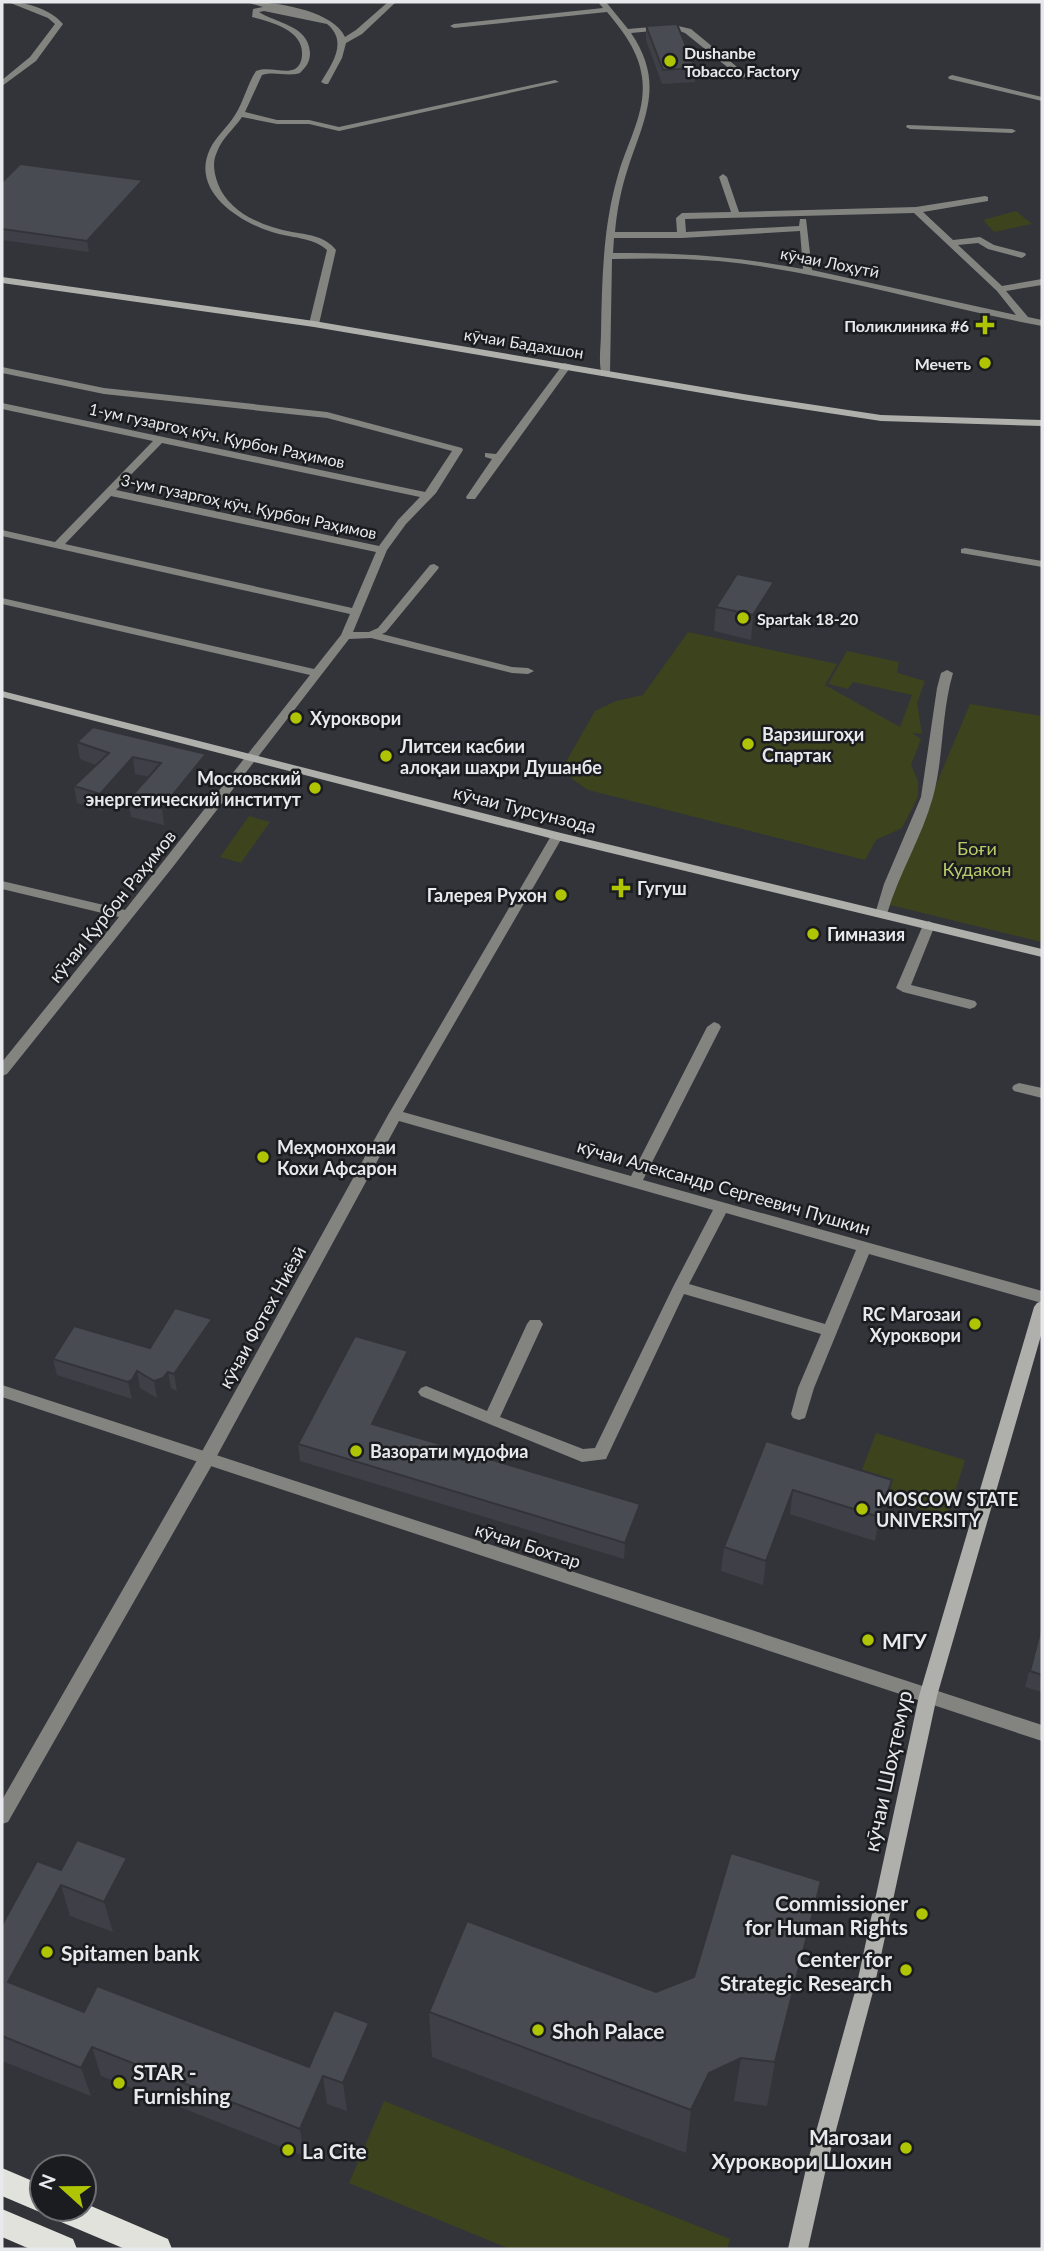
<svg xmlns="http://www.w3.org/2000/svg" width="1044" height="2251" font-family="Lato,sans-serif">
  <style>
    .green { fill: #3d431d }
    .lines { fill: none; stroke-linecap: round; stroke-linejoin: round }
    .minor { fill: #838480; fill-rule: evenodd }
    .tertiary { fill: #838480; fill-rule: evenodd }
    .secondary { fill: #afb0ab; fill-rule: evenodd }
    .trunk { fill: #e0e2db; fill-rule: evenodd }
    .wall { fill: #3f4047 }
    .shaded-wall { fill: #333439 }
    .building { fill: #494b52; stroke: #333439; stroke-width: 2 }
    .poi-dot { fill: #afc504; stroke: #1b1c1f; stroke-width: 2.5 }
    .labels { text-anchor: middle; dominant-baseline: central; stroke-width: 5; stroke-linejoin: round; paint-order: stroke }
    .far-poi-label { font-size: 16px; font-weight: bold; fill: #e7e9ed; stroke: #1b1c1f; text-anchor: start }
    .far-street-label { font-size: 16px; fill: #e7e9ed; stroke: #1b1c1f }
    .poi-label { font-size: 18px; font-weight: bold; fill: #e7e9ed; stroke: #1b1c1f; text-anchor: start }
    .street-label { font-size: 18px; fill: #e7e9ed; stroke: #1b1c1f }
    .park-label { font-size: 18px; fill: #bacb69; stroke: #1b1c1f }
    .near-poi-label { font-size: 21px; font-weight: bold; fill: #e7e9ed; stroke: #1b1c1f; text-anchor: start }
    .near-street-label { font-size: 21px; fill: #e7e9ed; stroke: #1b1c1f }
  </style>
  <rect width="100%" height="100%" fill="#32343a"/>
  <!-- green -->
  <g class="green">
    <polygon points="1016,211 1032,224 994,232 983,220"/>
    <polygon points="688,632 837,664 825,685 900,727 912,695 853,682 848,689 828,684 847,651 899,662 897,673 925,681 917,703 922,734 912,733 921,739 911,765 918,781 918,796 912,809 902,828 876,840 865,860 588,790 572,779 564,765 595,711 616,701 643,695"/>
    <polygon points="970,704 1042,716 1042,942 886,904"/>
    <polygon points="249,816 270,822 241,863 220,857"/>
    <polygon points="876,1433 965,1460 947,1518 855,1488"/>
    <polygon points="384,2101 730,2239 727,2249 510,2249 349,2183"/>
  </g>
  <g class="lines">
    <!-- minor -->
    <g class="minor">
      <path d="M 8,2 C 25,1 52,10 63,24 L 36,61 L 2,86 L 2,80 L 30,57 L 55,24 L 48,18 Z"/>
      <path d="M 246,2 C 273,1 333,10 345,37 L 356,30 L 388,2 L 396,2 L 362,34 L 346,43 L 342,58 L 328,84 L 325,84 L 321,82 C 333,63 348,41 327,24 L 264,11 L 259,12 C 275,23 309,25 310,53 C 310,62 306,67 300,73 C 287,77 275,71 262,75 L 245,112 L 277,120 L 309,120 L 339,127 L 555,80 L 559,82 L 339,131 L 309,124 L 277,124 L 242,117 C 234,129 222,138 217,152 C 212,162 214,173 218,184 C 229,213 264,227 292,232 C 309,235 325,236 336,250 L 319,324 L 314,327 L 309,324 L 327,250 C 313,237 290,238 272,232 C 239,222 190,191 210,149 C 216,136 228,127 235,115 C 244,101 247,85 256,71 C 269,66 285,74 295,69 C 300,66 302,60 302,54 C 303,30 271,22 252,17 L 253,9 L 263,7 Z"/>
      <path d="M 598,2 L 606,2 L 628,29 L 674,25 L 691,29 L 748,76 L 741,78 L 685,33 L 674,29 L 631,33 C 665,83 645,117 628,168 C 621,189 617,210 615,232 L 677,232 L 676,218 L 682,213 L 731,212 L 719,177 L 723,174 L 727,177 L 739,212 L 916,207 L 985,196 L 988,197 L 988,201 L 923,212 L 953,240 L 980,237 L 994,245 L 1025,253 L 1026,255 L 1022,258 L 988,249 L 978,243 L 958,245 L 1002,286 L 1042,279 L 1042,285 L 1006,291 L 1028,317 L 1042,320 L 1042,326 C 934,306 828,272 719,261 C 683,258 648,258 612,259 L 610,373 L 602,375 C 598,363 601,346 601,333 C 602,279 603,226 618,175 C 627,143 647,111 642,77 C 639,52 623,31 607,12 L 454,28 L 450,26 L 454,24 L 603,8 ZM 914,213 L 997,291 L 1016,315 L 812,270 L 806,219 L 800,219 L 799,226 L 686,232 L 685,219 ZM 800,231 L 803,269 C 740,257 677,252 613,253 L 614,238 L 682,238 Z"/>
      <polygon points="952,75 1042,97 1042,101 949,79 948,77"/>
      <polygon points="907,125 1012,129 1016,131 1012,133 910,129 906,127"/>
      <polygon points="564,363 572,365 475,499 467,499 466,497 492,459 485,457 485,453 496,454"/>
      <path d="M 2,367 L 104,388 L 327,412 L 462,448 L 463,450 L 436,493 L 406,524 L 387,550 L 353,632 L 369,632 L 378,628 L 430,565 L 434,564 L 439,567 L 438,569 L 386,632 L 382,634 L 512,667 L 528,668 L 534,671 L 528,674 L 512,673 L 371,638 L 349,639 L 172,868 L 7,1074 L 2,1076 L 2,1062 L 119,917 L 2,889 L 2,881 L 125,910 L 310,675 L 2,604 L 2,598 L 314,669 L 341,635 L 350,614 L 2,536 L 2,530 L 55,542 L 153,441 L 2,409 L 2,403 L 425,492 L 452,451 L 327,418 L 104,394 L 2,373 ZM 162,443 L 420,497 L 398,520 L 379,546 L 116,490 ZM 111,496 L 376,552 L 352,608 L 65,544 Z"/>
      <polygon points="965,548 1042,561 1042,567 961,553 961,549"/>
      <path d="M 947,670 L 953,673 C 941,714 944,756 933,797 C 922,837 899,873 887,914 L 886,917 L 876,917 L 875,914 L 884,884 L 921,797 L 937,688 L 941,673 Z"/>
      <path d="M 557,832 L 563,836 L 403,1112 L 631,1176 L 707,1027 L 714,1022 L 719,1024 L 721,1027 L 643,1180 L 1042,1291 L 1042,1303 L 869,1254 L 814,1388 L 805,1418 L 799,1420 L 793,1418 L 791,1414 L 798,1388 L 821,1334 L 684,1294 L 606,1459 L 582,1462 L 421,1396 L 418,1392 L 421,1388 L 426,1386 L 487,1411 L 527,1324 L 530,1320 L 540,1320 L 543,1324 L 500,1417 L 583,1449 L 595,1448 L 673,1287 L 713,1210 L 399,1121 L 212,1465 L 8,1822 L 2,1824 L 2,1800 L 200,1455 L 388,1115 L 551,836 ZM 726,1213 L 856,1250 L 825,1324 L 689,1284 Z"/>
      <polygon points="929,921 935,925 911,985 975,1001 977,1004 975,1007 970,1009 903,992 896,988 923,925"/>
      <polygon points="1019,1083 1042,1088 1042,1098 1014,1091 1012,1088 1014,1085"/>
    </g>
    <!-- tertiary -->
    <polygon class="tertiary" points="2,1385 1042,1725 1042,1741 2,1397"/>
    <!-- secondary -->
    <g class="secondary">
      <polygon points="2,277 314,321 743,394 881,415 1042,420 1042,426 881,421 743,400 314,327 2,283"/>
      <polygon points="2,691 557,832 1042,949 1042,957 557,840 2,697"/>
      <polygon points="1042,1301 1042,1332 937,1696 874,1988 827,2164 808,2249 788,2249 807,2164 856,1988 919,1696 1034,1307 1037,1303"/>
    </g>
    <!-- trunk -->
    <g class="trunk">
      <polygon points="2,2168 42,2185 42,2209 84,2209 84,2203 168,2239 172,2249 125,2249 54,2219 50,2209 42,2213 2,2196"/>
      <polygon points="2,2209 73,2239 77,2249 30,2249 2,2237"/>
    </g>
  </g>
  <!-- wall -->
  <g class="wall">
    <polygon points="646,26 695,68 695,82 662,84 646,40"/>
    <polygon points="143,180 144,192 89,252 2,240 2,182"/>
    <polygon points="774,582 772,606 751,640 714,631 716,607"/>
    <polygon points="77,742 206,754 208,771 164,825 131,817 128,800 149,777 135,774 103,811 77,803 74,786 96,765 80,759"/>
    <polygon points="214,1336 177,1391 171,1388 166,1394 157,1398 140,1388 136,1397 132,1399 57,1375 53,1359 150,1348"/>
    <polygon points="408,1351 409,1368 380,1427 640,1504 639,1521 624,1559 300,1461 298,1444"/>
    <polygon points="766,1441 892,1480 887,1504 875,1541 790,1514 763,1585 721,1571 724,1547"/>
    <polygon points="1042,1624 1042,1692 1025,1687"/>
    <polygon points="61,1870 135,1889 113,1932 70,1916 30,1991 84,2012 309,2067 369,2023 372,2052 347,2111 327,2104 304,2156 101,2076 91,2096 2,2061 2,1925"/>
    <polygon points="812,1928 767,2106 734,2101 703,2116 686,2153 432,2057 429,2012 656,1992"/>
  </g>
  <!-- shaded-wall -->
  <g class="shaded-wall">
    <polygon points="143,180 144,192 89,252 87,241"/>
    <polygon points="774,582 772,606 751,640 753,615"/>
    <polygon points="206,754 208,771 164,825 162,808"/>
    <polygon points="133,757 135,774 103,811 100,794"/>
    <polygon points="212,1319 214,1336 177,1391 174,1374"/>
    <polygon points="408,1351 409,1368 373,1441 372,1424"/>
    <polygon points="137,1371 140,1388 136,1397 132,1399 128,1382"/>
    <polygon points="168,1372 171,1388 166,1394 157,1398 154,1381"/>
    <polygon points="892,1480 887,1504 875,1541 879,1517"/>
    <polygon points="793,1490 790,1514 763,1585 766,1561"/>
    <polygon points="640,1504 639,1521 624,1559 625,1543"/>
    <polygon points="127,1858 135,1889 113,1932 104,1902"/>
    <polygon points="821,1881 812,1928 767,2106 775,2062"/>
    <polygon points="61,1885 70,1916 19,2012 8,1982"/>
    <polygon points="369,2023 372,2052 347,2111 343,2083"/>
    <polygon points="92,2047 101,2076 91,2096 81,2068"/>
    <polygon points="741,2058 734,2101 703,2116 686,2153 691,2110 709,2073"/>
    <polygon points="323,2076 327,2104 304,2156 300,2129"/>
  </g>
  <!-- building -->
  <g class="building">
    <polygon points="677,24 695,68 663,70 646,26"/>
    <polygon points="20,164 143,180 87,241 2,229 2,182"/>
    <polygon points="737,574 774,582 753,615 716,607"/>
    <polygon points="93,727 206,754 162,808 128,800 161,763 133,757 100,794 74,786 109,753 77,742"/>
    <polygon points="175,1308 212,1319 174,1374 168,1372 163,1378 154,1381 137,1371 132,1380 128,1382 53,1359 74,1326 150,1348"/>
    <polygon points="355,1336 408,1351 372,1424 640,1504 625,1543 298,1444"/>
    <polygon points="766,1441 892,1480 879,1517 793,1490 766,1561 724,1547"/>
    <polygon points="1042,1625 1042,1675 1030,1671"/>
    <polygon points="77,1840 127,1858 104,1902 61,1885 8,1982 84,2012 97,1986 309,2067 334,2010 369,2023 343,2083 323,2076 300,2129 92,2047 81,2068 2,2036 2,1925 37,1861 61,1870"/>
    <polygon points="731,1853 821,1881 775,2062 741,2058 709,2073 691,2110 429,2012 467,1921 656,1992 694,1977"/>
  </g>
  <!-- markers -->
  <g class="poi-dot">
    <circle cx="670" cy="61" r="7"/>
    <path d="M981.5 314.5h7v7h7v7h-7v7h-7v-7h-7v-7h7z"/>
    <circle cx="985" cy="363" r="7"/>
    <circle cx="743" cy="618" r="7"/>
    <circle cx="296" cy="718" r="7"/>
    <circle cx="748" cy="744" r="7"/>
    <circle cx="386" cy="756" r="7"/>
    <circle cx="315" cy="788" r="7"/>
    <path d="M617.5 877.5h7v7h7v7h-7v7h-7v-7h-7v-7h7z"/>
    <circle cx="561" cy="895" r="7"/>
    <circle cx="813" cy="934" r="7"/>
    <circle cx="263" cy="1157" r="7"/>
    <circle cx="975" cy="1324" r="7"/>
    <circle cx="356" cy="1451" r="7"/>
    <circle cx="862" cy="1509" r="7"/>
    <circle cx="868" cy="1640" r="7"/>
    <circle cx="922" cy="1914" r="7"/>
    <circle cx="47" cy="1952" r="7"/>
    <circle cx="906" cy="1970" r="7"/>
    <circle cx="538" cy="2030" r="7"/>
    <circle cx="119" cy="2083" r="7"/>
    <circle cx="906" cy="2148" r="7"/>
    <circle cx="288" cy="2150" r="7"/>
  </g>
  <g class="labels">
    <!-- far-poi labels -->
    <g class="far-poi-label">
      <text x="684" y="52">Dushanbe<tspan x="684" dy="18">Tobacco Factory</tspan></text>
      <text x="969" y="325" text-anchor="end">Поликлиника #6</text>
      <text x="971" y="363" text-anchor="end">Мечеть</text>
      <text x="757" y="618">Spartak 18-20</text>
    </g>
    <!-- far-street labels -->
    <g class="far-street-label">
      <text transform="translate(830 262) rotate(11)">кӯчаи Лоҳутӣ</text>
      <text transform="translate(524 343) rotate(9)">кӯчаи Бадахшон</text>
      <text transform="translate(217 435) rotate(12)">1-ум гузаргоҳ кӯч. Қурбон Раҳимов</text>
      <text transform="translate(249 506) rotate(12)">3-ум гузаргоҳ кӯч. Қурбон Раҳимов</text>
    </g>
    <!-- poi labels -->
    <g class="poi-label">
      <text x="310" y="718">Хуроквори</text>
      <text x="762" y="734">Варзишгоҳи<tspan x="762" dy="21">Спартак</tspan></text>
      <text x="400" y="746">Литсеи касбии<tspan x="400" dy="21">алоқаи шаҳри Душанбе</tspan></text>
      <text x="301" y="778" text-anchor="end">Московский<tspan x="301" dy="21">энергетический институт</tspan></text>
      <text x="637" y="888">Гугуш</text>
      <text x="547" y="895" text-anchor="end">Галерея Рухон</text>
      <text x="827" y="934">Гимназия</text>
      <text x="277" y="1147">Меҳмонхонаи<tspan x="277" dy="21">Кохи Афсарон</tspan></text>
      <text x="961" y="1314" text-anchor="end">RC Магозаи<tspan x="961" dy="21">Хуроквори</tspan></text>
      <text x="370" y="1451">Вазорати мудофиа</text>
      <text x="876" y="1499">MOSCOW STATE<tspan x="876" dy="21">UNIVERSITY</tspan></text>
    </g>
    <!-- street labels -->
    <g class="street-label">
      <text transform="translate(525 809) rotate(14)">кӯчаи Турсунзода</text>
      <text transform="translate(112 906) rotate(-51)">кӯчаи Қурбон Раҳимов</text>
      <text transform="translate(724 1187) rotate(16)">кӯчаи Александр Сергеевич Пушкин</text>
      <text transform="translate(262 1317) rotate(-61)">кӯчаи Фотех Ниёзӣ</text>
      <text transform="translate(528 1545) rotate(18)">кӯчаи Бохтар</text>
    </g>
    <!-- park labels -->
    <g class="park-label">
      <text x="977" y="848">Боғи<tspan x="977" dy="21">Кудакон</tspan></text>
    </g>
    <!-- near-poi labels -->
    <g class="near-poi-label">
      <text x="882" y="1640">МГУ</text>
      <text x="908" y="1902" text-anchor="end">Commissioner<tspan x="908" dy="24">for Human Rights</tspan></text>
      <text x="61" y="1952">Spitamen bank</text>
      <text x="892" y="1958" text-anchor="end">Center for<tspan x="892" dy="24">Strategic Research</tspan></text>
      <text x="552" y="2030">Shoh Palace</text>
      <text x="133" y="2071">STAR -<tspan x="133" dy="24">Furnishing</tspan></text>
      <text x="892" y="2136" text-anchor="end">Магозаи<tspan x="892" dy="24">Хуроквори Шохин</tspan></text>
      <text x="302" y="2150">La Cite</text>
    </g>
    <!-- near-street labels -->
    <g class="near-street-label">
      <text transform="translate(887 1771) rotate(-78)">кӯчаи Шоҳтемур</text>
    </g>
  </g>
  <!-- border -->
  <rect width="1044" height="2251" fill="none" stroke="#e7e9ed" stroke-width="7"/>
  <!-- north arrow -->
  <g transform="translate(63 2188) rotate(291)"><circle r="33" fill="#1b1c1f" stroke="#6d6e71" stroke-width="2"/>
  <path d="M0-5L12 26L0 18L-12 26Z" fill="#afc504"/>
  <text y="-10" font-size="19" font-weight="bold" text-anchor="middle" fill="#e7e9ed">N</text>
  </g>
</svg>
